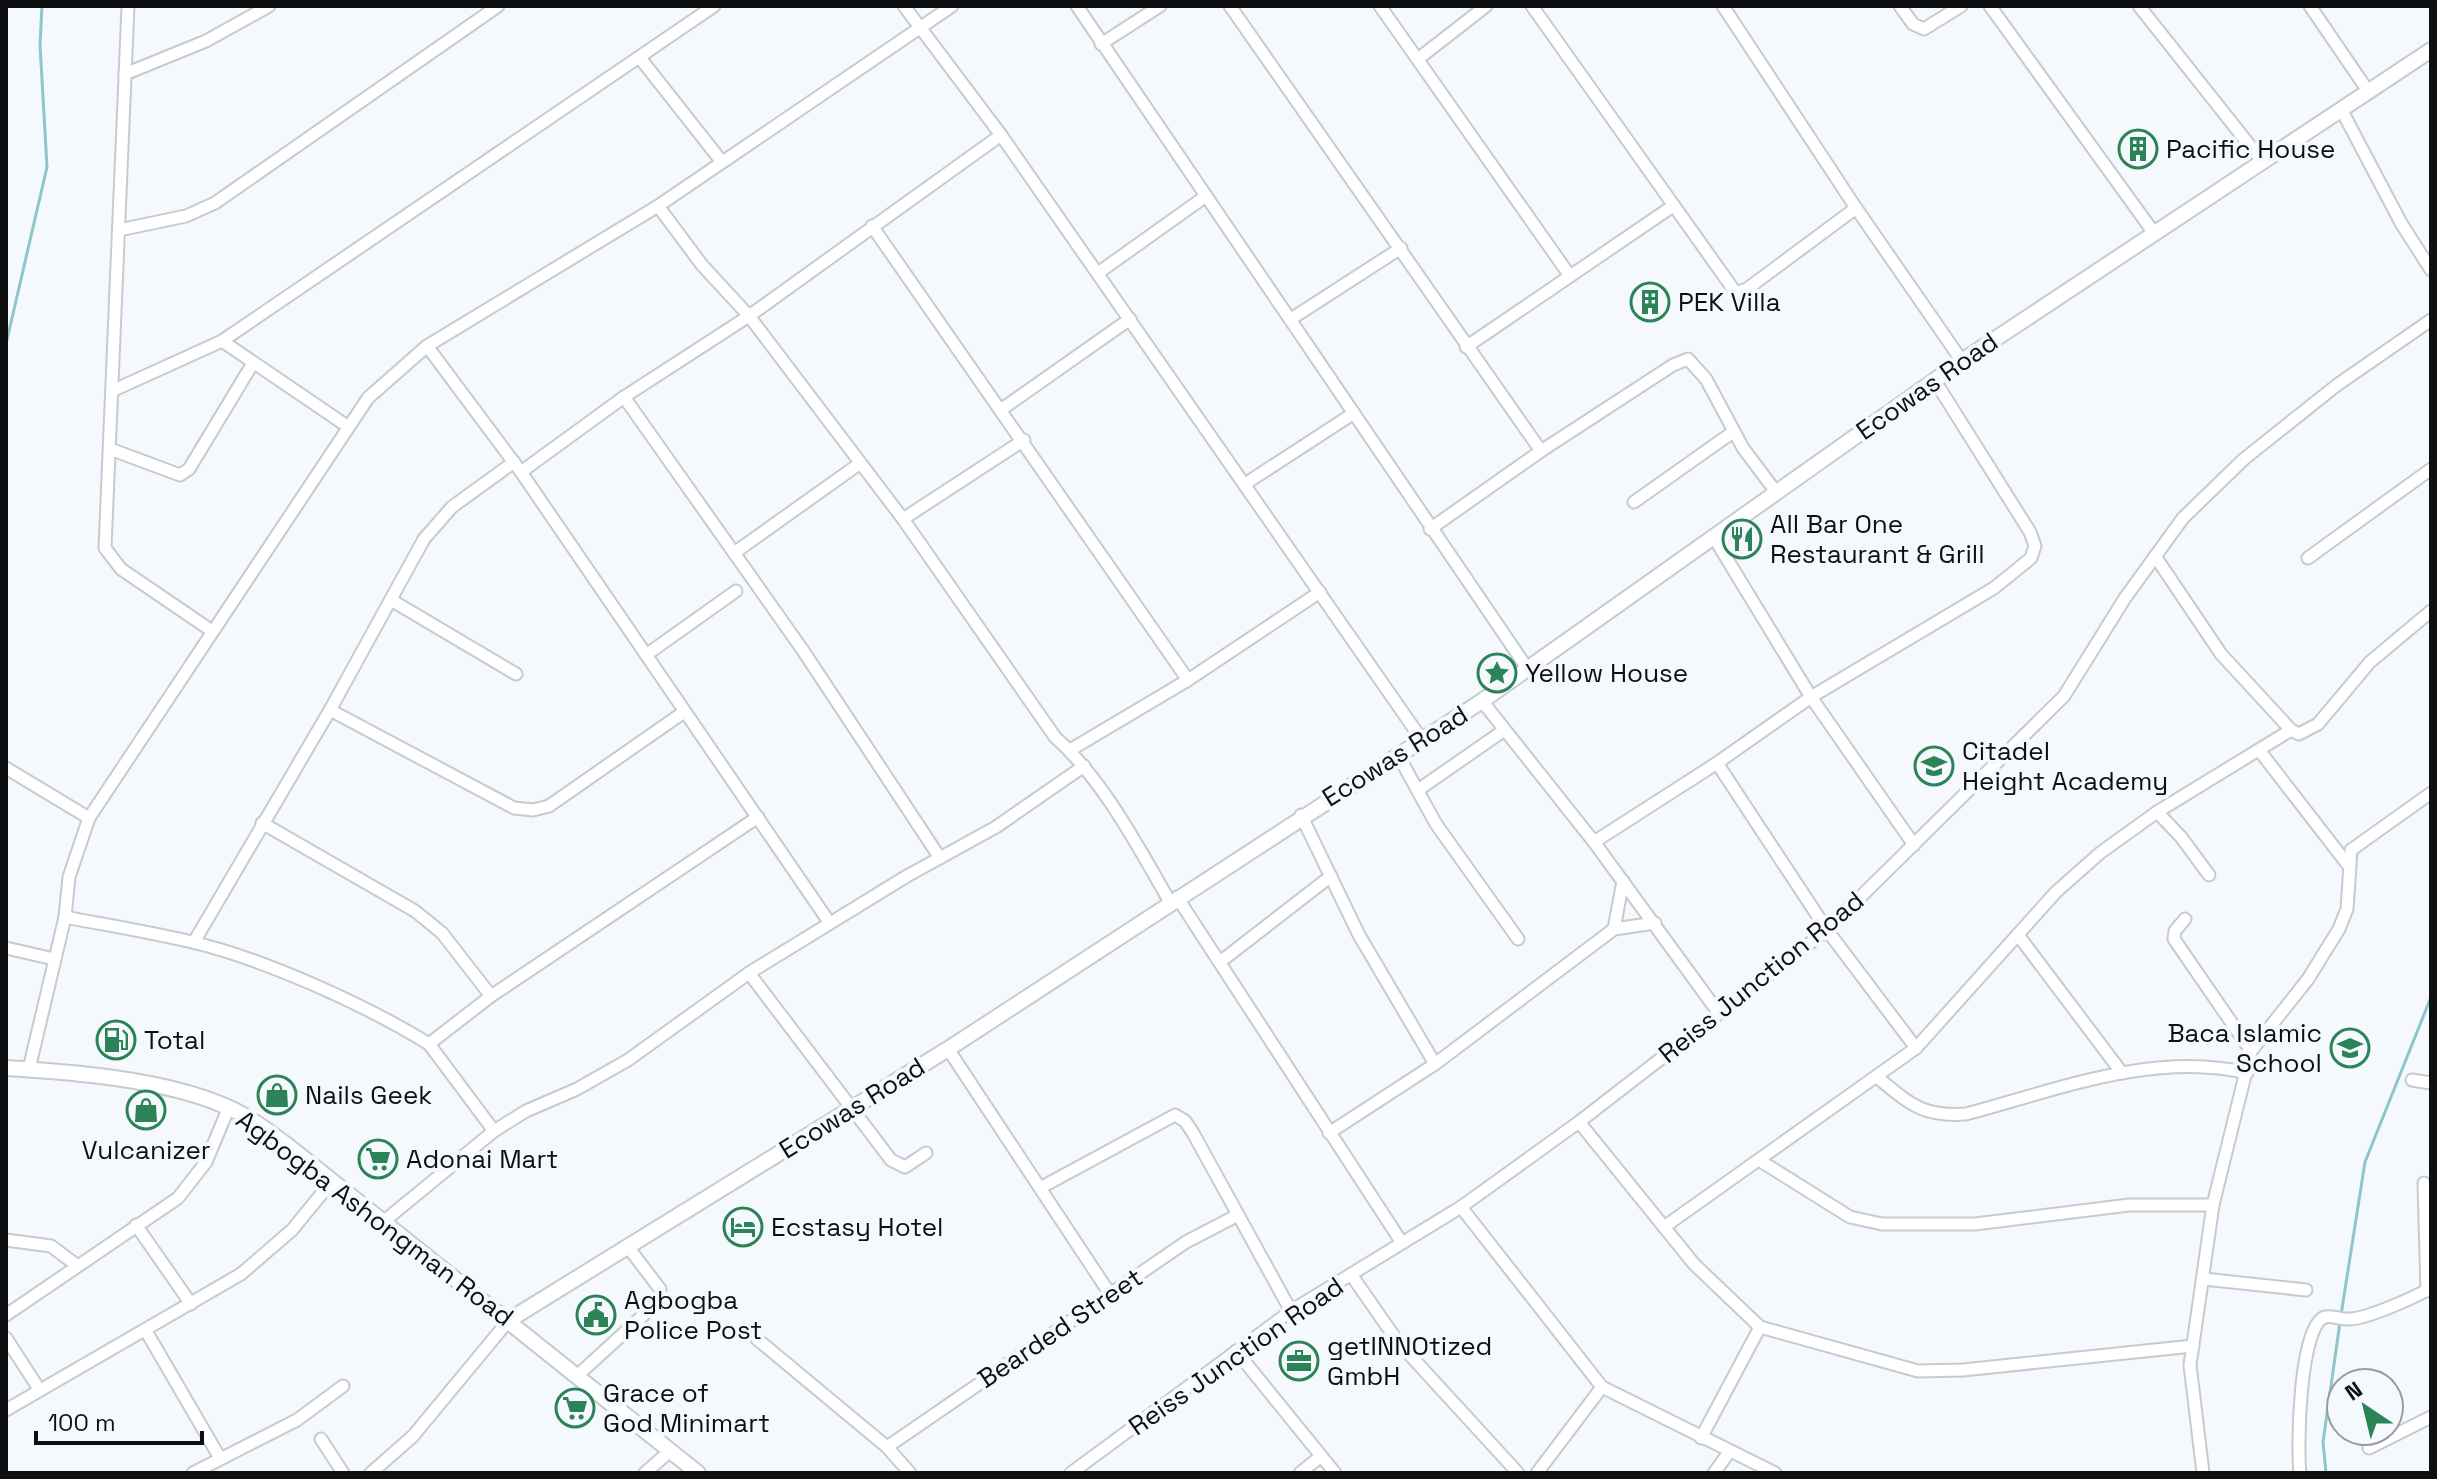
<svg xmlns="http://www.w3.org/2000/svg" width="2437" height="1479" font-family="'Space Grotesk',sans-serif">
  <style>
    .lines { fill: none; stroke-linecap: round; stroke-linejoin: round }
    .stream { stroke: #8ec6c9; stroke-width: 3 }
    .minor-casing { stroke: #c6cad1; stroke-width: 15 }
    .tertiary-casing { stroke: #c6cad1; stroke-width: 18 }
    .minor { stroke: #fff; stroke-width: 11 }
    .tertiary { stroke: #fff; stroke-width: 14 }
    .labels { text-anchor: middle; dominant-baseline: central; stroke-width: 8; stroke-linejoin: round; paint-order: stroke }
    .poi-label { font-size: 26px; fill: #0e0f11; stroke: #f5f9fe; text-anchor: start }
    .street-label { font-size: 26px; fill: #0e0f11; stroke: #f5f9fe }
  </style>
  <rect width="100%" height="100%" fill="#f5f9fe"/>
  <g class="lines">
    <!-- stream -->
    <g class="stream">
      <polyline points="6,344 47,167 40,45 42,6"/>
      <polyline points="2341,1315 2365,1162 2431,997"/>
      <polyline points="2326,1473 2323,1442 2340,1322"/>
    </g>
    <defs>
      <g id="minor">
        <polyline points="128,6 105,548 121,569 212,631"/>
        <polyline points="904,6 1001,135 1422,740"/>
        <polyline points="1077,6 1527,668"/>
        <polyline points="1230,6 1541,451"/>
        <polyline points="1380,6 1570,276"/>
        <polyline points="1532,6 1736,293 1747,289 1856,208"/>
        <polyline points="1723,6 1856,208 1962,361"/>
        <polyline points="1900,6 1913,24 1924,29 1961,6"/>
        <polyline points="1990,6 2154,233"/>
        <polyline points="2139,6 2262,161"/>
        <polyline points="2310,6 2368,91"/>
        <polyline points="1101,44 1160,6"/>
        <polyline points="640,58 722,162"/>
        <polyline points="1418,59 1486,6"/>
        <polyline points="125,74 206,41 269,6"/>
        <polyline points="2341,109 2401,223 2431,270"/>
        <path d="M 658,206 L 702,265 L 749,316 L 903,519 L 1055,737 C 1104,781 1137,845 1170,902"/>
        <polyline points="872,226 1188,680"/>
        <polyline points="119,230 186,216 215,203 498,6"/>
        <polyline points="1098,273 1206,196"/>
        <polyline points="1291,319 1401,248"/>
        <polyline points="222,341 347,426"/>
        <polyline points="427,346 521,472 829,922"/>
        <polyline points="1466,347 1673,206"/>
        <polyline points="114,390 222,341 714,6"/>
        <polyline points="624,397 804,652 940,858"/>
        <polyline points="1002,409 1130,319"/>
        <polyline points="110,449 180,475 189,469 253,363"/>
        <polyline points="521,472 624,397 749,316 1001,135"/>
        <polyline points="1245,484 1354,413"/>
        <polyline points="1634,502 1733,432"/>
        <polyline points="903,519 1024,440"/>
        <polyline points="1430,529 1541,451 1673,365 1688,359 1706,379 1743,448 1776,492"/>
        <polyline points="1713,536 1811,697 1914,845"/>
        <polyline points="734,553 859,464"/>
        <polyline points="2155,556 2221,654 2291,730 2299,734 2318,724 2370,662 2431,611"/>
        <polyline points="2308,558 2431,469"/>
        <polyline points="391,600 516,674"/>
        <polyline points="646,655 736,591"/>
        <polyline points="1482,701 1594,842 1718,1012"/>
        <polyline points="330,710 514,808 533,810 549,806 684,712"/>
        <polyline points="1070,750 1188,680 1320,592"/>
        <polyline points="2259,750 2348,865"/>
        <polyline points="1398,755 1436,824 1518,939"/>
        <polyline points="1717,763 1827,930 1916,1048"/>
        <polyline points="6,768 89,818"/>
        <polyline points="1418,790 1503,731"/>
        <polyline points="2157,812 2181,837 2209,875"/>
        <polyline points="1301,815 1359,935 1435,1064"/>
        <polyline points="262,823 415,911 442,933 491,996"/>
        <polyline points="1594,842 1717,763 1811,697 1994,588 2031,558 2035,546 2030,532 1935,381"/>
        <polyline points="1177,897 1402,1243"/>
        <path d="M 65,917 C 107,925 150,932 192,942 C 264,959 366,1005 429,1044"/>
        <polyline points="2185,919 2175,931 2174,939 2251,1051"/>
        <polyline points="1614,929 1623,881"/>
        <polyline points="2018,935 2122,1073"/>
        <polyline points="194,942 330,710 424,539 452,507 514,462"/>
        <polyline points="6,948 54,959"/>
        <polyline points="1220,962 1331,876"/>
        <polyline points="749,973 891,1160 905,1167 926,1153"/>
        <polyline points="948,1049 1110,1294"/>
        <polyline points="29,1069 65,917 69,877 89,818 368,398 427,346 658,206 952,6"/>
        <path d="M 1878,1078 C 1910,1104 1922,1117 1966,1114 C 2057,1090 2153,1051 2247,1073"/>
        <polyline points="2412,1080 2431,1083"/>
        <polyline points="1579,1122 1694,1264 1760,1327 1918,1371 1963,1370 2193,1346"/>
        <polyline points="494,1131 429,1044 491,996 758,817"/>
        <polyline points="1329,1133 1435,1064 1614,929 1655,923"/>
        <polyline points="1759,1160 1850,1217 1882,1224 1975,1224 2129,1205 2213,1205"/>
        <polyline points="2424,1183 2427,1291"/>
        <polyline points="1040,1188 1175,1115 1185,1121 1193,1133 1291,1311"/>
        <polyline points="1461,1207 1602,1387 1775,1473"/>
        <polyline points="383,1222 494,1131 526,1111 577,1089 628,1060 749,973 907,876 996,827 1084,766"/>
        <polyline points="136,1225 191,1304"/>
        <polyline points="1664,1227 1916,1048 2056,892 2100,853 2157,812 2291,730"/>
        <polyline points="6,1240 51,1246 75,1264"/>
        <polyline points="1352,1276 1398,1342 1518,1473"/>
        <polyline points="2204,1279 2306,1290"/>
        <polyline points="6,1315 178,1198 206,1162 229,1107"/>
        <polyline points="146,1331 220,1458"/>
        <polyline points="6,1338 39,1389"/>
        <polyline points="757,1339 887,1447 910,1473"/>
        <polyline points="1236,1351 1335,1473"/>
        <polyline points="578,1375 661,1299 660,1289 628,1247"/>
        <polyline points="6,1410 241,1274 292,1230 332,1181"/>
        <polyline points="1701,1438 1760,1327"/>
        <polyline points="321,1439 343,1473"/>
        <polyline points="887,1447 1186,1242 1236,1216"/>
        <polyline points="2369,1448 2431,1417"/>
        <polyline points="193,1473 297,1420 343,1386"/>
        <polyline points="371,1473 413,1436 509,1320"/>
        <polyline points="645,1473 670,1451"/>
        <polyline points="1071,1473 1291,1311 1461,1207 1579,1122 1827,930 2064,696 2125,598 2183,518 2244,459 2337,385 2431,320"/>
        <polyline points="1300,1473 1320,1457"/>
        <polyline points="1537,1473 1602,1387"/>
        <polyline points="1714,1473 1730,1451"/>
        <polyline points="2203,1473 2190,1365 2213,1205 2251,1051 2308,979 2339,929 2347,909 2351,850 2431,793"/>
        <path d="M 2300,1473 C 2297,1449 2299,1325 2325,1317 C 2332,1315 2342,1320 2350,1319 C 2369,1318 2413,1298 2431,1288"/>
      </g>
      <g id="tertiary">
        <path d="M 6,1068 C 73,1072 163,1079 225,1106 C 249,1116 271,1133 292,1149 L 698,1473"/>
        <polyline points="509,1320 948,1049 1482,701 1962,361 2431,50"/>
      </g>
    </defs>
    <!-- minor casing -->
    <use href="#minor" class="minor-casing"/>
    <!-- tertiary casing -->
    <use href="#tertiary" class="tertiary-casing"/>
    <!-- minor -->
    <use href="#minor" class="minor"/>
    <!-- tertiary -->
    <use href="#tertiary" class="tertiary"/>
  </g>
  <!-- icons -->
  <defs>
    <symbol id="building-ring" viewBox="-11 -11 22 22"><circle r="9.5" fill="#f5f9fe" stroke="#2c8357" stroke-width="1.5"/><path d="M-4-6H4V6H1V3H-1V6H-4ZM-2.5-4.3h1.7v1.8h-1.7ZM.8-4.3h1.7v1.8H.8ZM-2.5-1h1.7V.8h-1.7ZM.8-1h1.7V.8H.8Z" fill="#2c8357"/></symbol>
    <symbol id="restaurant-ring" viewBox="-11 -11 22 22"><circle r="9.5" fill="#f5f9fe" stroke="#2c8357" stroke-width="1.5"/><path d="M-5-6h1v4h1v-4h1v4h1v-4h1v5L-1.5 .5V6h-2V.5L-5-1ZM5-6V6H3V1.5H1.5Q1.5-4 5-6Z" fill="#2c8357"/></symbol>
    <symbol id="sight-ring" viewBox="-11 -11 22 22"><circle r="9.5" fill="#f5f9fe" stroke="#2c8357" stroke-width="1.5"/><path d="M0-6L1.8-2.2L6-1.7L2.9 1.2L3.7 5.4L0 3.3L-3.7 5.4L-2.9 1.2L-6-1.7L-1.8-2.2Z" fill="#2c8357"/></symbol>
    <symbol id="school-ring" viewBox="-11 -11 22 22"><circle r="9.5" fill="#f5f9fe" stroke="#2c8357" stroke-width="1.5"/><path d="M0-5L7-2L0 1L-7-2ZM-4 1L0 2.5L4 1V4Q0 6-4 4Z" fill="#2c8357"/></symbol>
    <symbol id="fuel-ring" viewBox="-11 -11 22 22"><circle r="9.5" fill="#f5f9fe" stroke="#2c8357" stroke-width="1.5"/><path d="M-5.5-6h7V0h2V4h1.3V-2.5L3-4.5l.8-.8L6-3V5H2.5V1h-1V6h-7ZM-4.2-4.7v3.2H.2V-4.7Z" fill="#2c8357"/></symbol>
    <symbol id="shop-ring" viewBox="-11 -11 22 22"><circle r="9.5" fill="#f5f9fe" stroke="#2c8357" stroke-width="1.5"/><path d="M-5-2.5h2.3a2.7 3.5 0 0 1 5.4 0H5L5.5 6h-11ZM-1.5-2.5h3a1.5 2.3 0 0 0-3 0Z" fill="#2c8357"/></symbol>
    <symbol id="supermarket-ring" viewBox="-11 -11 22 22"><circle r="9.5" fill="#f5f9fe" stroke="#2c8357" stroke-width="1.5"/><path d="M-6-5.5h2.5l.6 2H6L4.5 2H-2.5L-4.4-4H-6ZM-1.5 3.2a1.3 1.3 0 1 0 .1 0ZM3 3.2a1.3 1.3 0 1 0 .1 0Z" fill="#2c8357"/></symbol>
    <symbol id="hotel-ring" viewBox="-11 -11 22 22"><circle r="9.5" fill="#f5f9fe" stroke="#2c8357" stroke-width="1.5"/><path d="M-6-4.5h1.5V1H6V5H4.5V3h-9V5H-6ZM-4 0a1.8 1.8 0 1 1 3.6 0ZM.5 0V-2.5h3Q6-2.5 6 0Z" fill="#2c8357"/></symbol>
    <symbol id="civic-ring" viewBox="-11 -11 22 22"><circle r="9.5" fill="#f5f9fe" stroke="#2c8357" stroke-width="1.5"/><path d="M-.6-6.5H3V-4.5H.6V-3L4-1V1h2V6H-6V1h2V-1L-.6-3ZM-1.2 2.5V6h2.4V2.5Z" fill="#2c8357"/></symbol>
    <symbol id="office-ring" viewBox="-11 -11 22 22"><circle r="9.5" fill="#f5f9fe" stroke="#2c8357" stroke-width="1.5"/><path d="M-6-3h4V-5.5h4V-3h4V5H-6ZM-1-4.5V-3h2v-1.5ZM-6 0V1H6V0Z" fill="#2c8357"/></symbol>
  </defs>
  <g fill-rule="evenodd">
    <use href="#building-ring" x="2116" y="127" width="44" height="44"/>
    <use href="#building-ring" x="1628" y="280" width="44" height="44"/>
    <use href="#restaurant-ring" x="1720" y="517" width="44" height="44"/>
    <use href="#sight-ring" x="1475" y="651" width="44" height="44"/>
    <use href="#school-ring" x="1912" y="744" width="44" height="44"/>
    <use href="#fuel-ring" x="94" y="1018" width="44" height="44"/>
    <use href="#school-ring" x="2328" y="1026" width="44" height="44"/>
    <use href="#shop-ring" x="255" y="1073" width="44" height="44"/>
    <use href="#shop-ring" x="124" y="1088" width="44" height="44"/>
    <use href="#supermarket-ring" x="356" y="1137" width="44" height="44"/>
    <use href="#hotel-ring" x="721" y="1205" width="44" height="44"/>
    <use href="#civic-ring" x="574" y="1293" width="44" height="44"/>
    <use href="#office-ring" x="1277" y="1339" width="44" height="44"/>
    <use href="#supermarket-ring" x="553" y="1386" width="44" height="44"/>
  </g>
  <g class="labels">
    <!-- poi labels -->
    <g class="poi-label">
      <text x="2166" y="149">Pacific House</text>
      <text x="1678" y="302">PEK Villa</text>
      <text x="1770" y="524">All Bar One<tspan x="1770" dy="30">Restaurant &amp; Grill</tspan></text>
      <text x="1525" y="673">Yellow House</text>
      <text x="1962" y="751">Citadel<tspan x="1962" dy="30">Height Academy</tspan></text>
      <text x="2322" y="1033" text-anchor="end">Baca Islamic<tspan x="2322" dy="30">School</tspan></text>
      <text x="144" y="1040">Total</text>
      <text x="305" y="1095">Nails Geek</text>
      <text x="146" y="1150" text-anchor="middle">Vulcanizer</text>
      <text x="406" y="1159">Adonai Mart</text>
      <text x="771" y="1227">Ecstasy Hotel</text>
      <text x="624" y="1300">Agbogba<tspan x="624" dy="30">Police Post</tspan></text>
      <text x="1327" y="1346">getINNOtized<tspan x="1327" dy="30">GmbH</tspan></text>
      <text x="603" y="1393">Grace of<tspan x="603" dy="30">God Minimart</tspan></text>
    </g>
    <!-- street labels -->
    <g class="street-label">
      <text transform="translate(1927 386) rotate(-35)">Ecowas Road</text>
      <text transform="translate(1395 756) rotate(-32)">Ecowas Road</text>
      <text transform="translate(1761 977) rotate(-39)">Reiss Junction Road</text>
      <text transform="translate(852 1108) rotate(-32)">Ecowas Road</text>
      <text transform="translate(375 1218) rotate(37)">Agbogba Ashongman Road</text>
      <text transform="translate(1060 1328) rotate(-34)">Bearded Street</text>
      <text transform="translate(1236 1356) rotate(-35)">Reiss Junction Road</text>
    </g>
  </g>
  <!-- border -->
  <rect width="2437" height="1479" fill="none" stroke="#0e0f11" stroke-width="16"/>
  <!-- north arrow -->
  <g transform="translate(2365 1407) rotate(325)"><circle r="38" fill="#f5f9fe" stroke="#999b9f" stroke-width="2"/>
  <path d="M0-6L14 30L0 20L-14 30Z" fill="#2c8357"/>
  <text y="-12" font-size="22" font-weight="bold" text-anchor="middle" fill="#0e0f11">N</text>
  </g>
  <!-- scale -->
  <path d="M36 1431v12h166v-12" fill="none" stroke="#0e0f11" stroke-width="4"/>
  <text x="48" y="1431" font-size="24" fill="#0e0f11" stroke="#f5f9fe" stroke-width="6" paint-order="stroke">100 m</text>
</svg>
